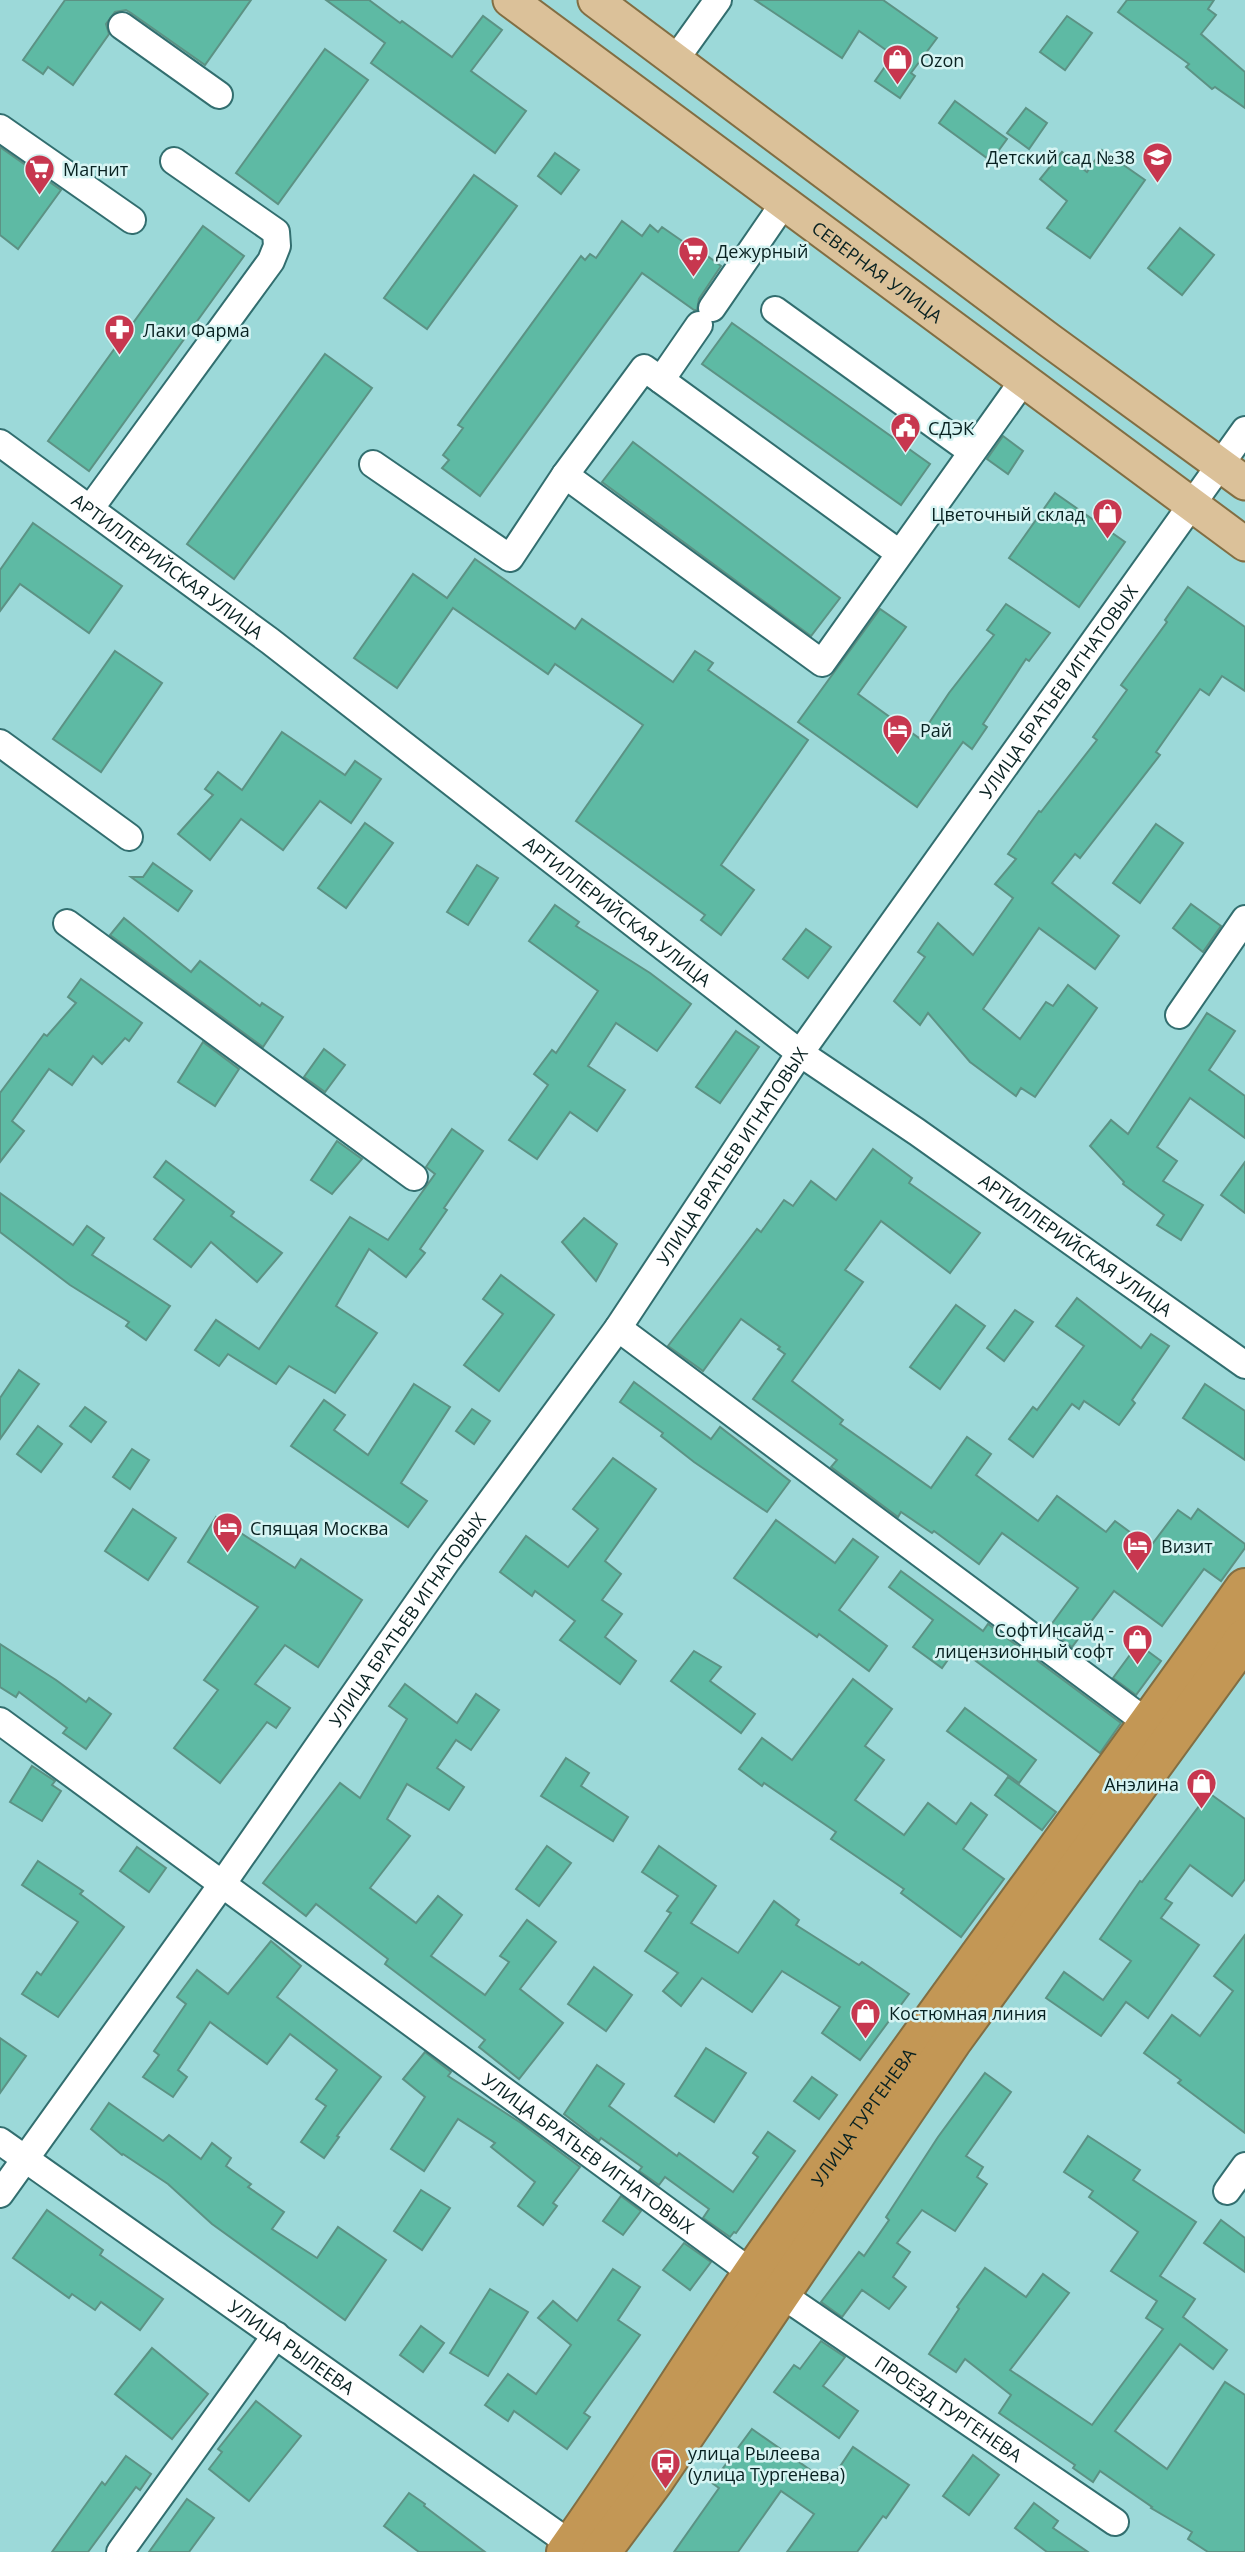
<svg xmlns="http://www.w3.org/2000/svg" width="1245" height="2552" font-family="'Open Sans',sans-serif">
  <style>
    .building { fill: #5ebaa4; stroke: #5c9284; stroke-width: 2 }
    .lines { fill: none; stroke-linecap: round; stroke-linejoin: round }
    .minor-casing { stroke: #326e6f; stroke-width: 30 }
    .major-casing { stroke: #826e43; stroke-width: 37 }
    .highway-casing { stroke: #826e43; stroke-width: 42 }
    .minor { stroke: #fff; stroke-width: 26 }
    .major { stroke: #dbc199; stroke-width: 33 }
    .highway { stroke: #c39755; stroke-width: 38 }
    .labels { text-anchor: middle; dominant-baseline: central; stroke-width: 5; stroke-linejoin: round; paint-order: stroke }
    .poi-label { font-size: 18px; fill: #082121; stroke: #d6f4f3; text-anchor: start }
    .street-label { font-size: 18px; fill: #082121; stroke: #d6f4f3 }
  </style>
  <rect width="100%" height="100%" fill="#9cd9d9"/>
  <!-- building -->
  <g class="building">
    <polygon points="65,0 251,0 205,65 131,13 126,10 115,12 106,24 109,34 73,85 48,67 43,74 23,60"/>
    <polygon points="326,0 369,0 400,23 402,21 452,57 483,16 502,30 471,71 526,111 495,153 371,63 385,43"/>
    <polygon points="755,0 883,0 937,38 911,73 915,76 900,98 875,81 893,55 859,31 842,58"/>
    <polygon points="1127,0 1214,0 1208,9 1216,15 1201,34 1245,72 1245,108 1215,87 1212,89 1186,67 1189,64 1118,12"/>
    <polygon points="1067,16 1092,33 1065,70 1040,52"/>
    <polygon points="325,49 368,80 278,204 236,173"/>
    <polygon points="955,101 1007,139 991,161 939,123"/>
    <polygon points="1026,108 1047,123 1029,149 1007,133"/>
    <polygon points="0,147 61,190 18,249 0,235"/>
    <polygon points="1102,150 1145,180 1090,258 1047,228 1067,201 1040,179 1062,152 1087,172"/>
    <polygon points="555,153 579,170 561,194 538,176"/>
    <polygon points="474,175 517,206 427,329 384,298"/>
    <polygon points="622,221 642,236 650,225 658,232 662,227 685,243 687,241 721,266 699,299 697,310 694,310 642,273 480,496 442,468 449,460 443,455 463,428 458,425 581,256 585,260 590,254 596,258"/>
    <polygon points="203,226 244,256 89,471 48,441"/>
    <polygon points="1180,228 1214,255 1182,295 1148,268"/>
    <polygon points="732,323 930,464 901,505 702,364"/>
    <polygon points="325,354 372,388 234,579 187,544"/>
    <polygon points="1003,436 1023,451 1008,474 987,459"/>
    <polygon points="633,442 840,598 811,636 602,482"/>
    <polygon points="1055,493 1125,542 1079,607 1009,558"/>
    <polygon points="33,523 122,586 89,633 20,584 0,611 0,570"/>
    <polygon points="475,559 575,629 582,619 673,682 695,651 713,663 708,670 808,740 721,865 754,890 721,935 701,920 705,915 576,821 643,725 555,664 548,674 453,608 397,688 354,658 413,574 447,598"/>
    <polygon points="1188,587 1245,627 1245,691 1222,676 1209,695 1200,689 1156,752 1160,755 1080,858 1075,854 1052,883 1119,936 1095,969 1039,928 983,1009 1020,1039 1046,1002 1053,1006 1068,985 1097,1008 1035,1097 1021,1088 1016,1096 970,1062 928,1013 920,1025 894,1001 925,957 918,952 938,923 973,955 1013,898 995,884 1016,859 1008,854 1039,811 1041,812 1097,740 1093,737 1127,690 1121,685 1167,622 1165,620"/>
    <polygon points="1006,604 1050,633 1029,661 1026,659 983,724 987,727 972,749 963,742 917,807 798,722 880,609 906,627 858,694 919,738 949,693 994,635 987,630"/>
    <polygon points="115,651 162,683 101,772 53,739"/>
    <polygon points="282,732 345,775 355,761 381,779 351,823 320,801 283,850 241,819 210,860 178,834 213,795 205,789 218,772 242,790"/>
    <polygon points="365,823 393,843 346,908 318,888"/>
    <polygon points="1156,824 1183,843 1140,903 1113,883"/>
    <polygon points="153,863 192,891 178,911 131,877 143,877"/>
    <polygon points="477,865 498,878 468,925 447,912"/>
    <polygon points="1191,904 1221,926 1203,952 1173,928"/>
    <polygon points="555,905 579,922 576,926 650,973 691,1004 657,1051 616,1023 588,1066 625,1090 597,1131 570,1112 537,1159 509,1140 548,1085 534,1074 552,1050 556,1053 598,991 529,941"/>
    <polygon points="124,918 191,972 200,961 260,1006 262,1003 283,1017 263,1047 110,935"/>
    <polygon points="806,929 831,947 808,978 783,959"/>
    <polygon points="81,979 142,1023 129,1041 125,1038 102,1064 93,1056 72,1085 49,1069 12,1121 24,1131 0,1162 0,1093 44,1034 47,1036 76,1003 68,997"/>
    <polygon points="1207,1013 1235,1031 1209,1070 1245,1096 1245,1138 1190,1098 1157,1147 1177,1161 1163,1181 1203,1205 1181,1240 1157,1225 1164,1215 1123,1184 1124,1182 1090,1146 1111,1120 1128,1134"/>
    <polygon points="736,1031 759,1047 720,1103 696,1087"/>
    <polygon points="203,1042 239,1069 215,1106 178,1082"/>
    <polygon points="324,1049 345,1065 325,1092 304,1077"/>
    <polygon points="452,1129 483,1151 444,1208 447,1210 420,1249 425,1253 406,1277 369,1249 336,1306 377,1333 335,1393 289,1366 276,1384 228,1354 219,1366 195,1350 216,1320 259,1349 350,1217 388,1240 435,1174 426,1167"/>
    <polygon points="337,1141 362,1159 332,1194 311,1180"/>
    <polygon points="873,1149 912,1178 909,1183 980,1233 950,1273 881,1221 845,1270 863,1282 792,1381 843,1420 840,1424 931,1488 967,1437 991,1454 976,1475 1038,1521 1057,1496 1106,1532 1115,1521 1150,1547 1178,1510 1191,1519 1198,1509 1245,1544 1245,1548 1221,1581 1204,1569 1162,1626 1114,1591 1072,1647 1048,1629 1078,1588 1002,1533 979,1564 934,1531 932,1533 901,1512 898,1517 831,1467 837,1460 753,1399 785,1354 778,1349 780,1347 741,1319 703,1371 668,1346 757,1229 761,1232 784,1200 793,1206 811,1181 836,1200"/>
    <polygon points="166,1161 234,1212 231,1216 282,1253 257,1282 211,1242 191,1267 154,1239 184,1200 154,1177"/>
    <polygon points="1245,1162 1245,1213 1221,1195"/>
    <polygon points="0,1193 73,1245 87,1226 104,1238 92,1255 170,1306 146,1340 126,1326 129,1322 70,1285 0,1232"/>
    <polygon points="584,1218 617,1244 596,1281 562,1242"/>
    <polygon points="501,1275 554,1315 499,1391 464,1365 503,1314 483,1299"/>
    <polygon points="1077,1298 1141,1348 1151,1334 1169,1346 1132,1400 1135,1403 1119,1425 1084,1401 1079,1409 1072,1404 1033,1457 1009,1439 1033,1407 1037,1410 1084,1346 1056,1326"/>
    <polygon points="956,1305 985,1326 940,1389 910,1367"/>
    <polygon points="1015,1310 1033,1322 1004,1361 987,1348"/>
    <polygon points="19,1370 39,1384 0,1439 0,1398"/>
    <polygon points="634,1382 711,1439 720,1427 790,1481 767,1512 694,1462 661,1436 663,1433 620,1402"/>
    <polygon points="414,1384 450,1407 401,1483 427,1501 408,1527 291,1446 324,1400 345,1415 334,1430 368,1455"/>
    <polygon points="1205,1384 1245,1411 1245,1460 1183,1418"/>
    <polygon points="85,1407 106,1422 91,1442 70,1426"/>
    <polygon points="472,1409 490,1421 474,1444 456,1431"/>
    <polygon points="38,1426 62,1444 41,1472 17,1454"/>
    <polygon points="132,1449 149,1460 130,1489 113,1477"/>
    <polygon points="613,1458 656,1489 605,1561 621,1574 602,1600 622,1614 605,1637 636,1661 620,1684 560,1640 575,1621 535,1591 532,1596 500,1572 526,1536 568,1567 598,1529 573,1509"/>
    <polygon points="133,1509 176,1538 148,1580 105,1551"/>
    <polygon points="216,1517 295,1568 301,1559 362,1600 318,1667 285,1645 255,1684 290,1708 276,1728 267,1722 220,1783 174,1748 218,1690 204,1680 258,1607 188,1562"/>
    <polygon points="776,1520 835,1563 853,1539 878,1557 839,1610 887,1646 869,1671 819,1634 817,1637 734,1578"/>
    <polygon points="901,1571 983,1631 988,1624 1121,1723 1100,1753 957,1647 942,1668 913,1647 933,1620 889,1587"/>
    <polygon points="0,1644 56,1680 86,1702 89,1698 111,1714 86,1749 63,1733 67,1728 19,1692 16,1697 0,1687"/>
    <polygon points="1138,1644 1161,1661 1136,1695 1113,1678"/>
    <polygon points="694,1651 721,1667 710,1681 755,1714 741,1733 671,1681"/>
    <polygon points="853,1679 892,1709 865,1746 884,1760 855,1800 904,1835 928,1803 956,1824 971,1803 987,1815 963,1849 1004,1879 961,1937 901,1893 904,1889 831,1839 836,1832 764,1783 762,1786 739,1769 762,1738 792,1760"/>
    <polygon points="405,1684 457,1723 476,1694 499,1710 471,1750 456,1740 437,1768 464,1787 449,1810 407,1784 387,1819 410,1836 370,1888 416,1923 438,1896 462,1915 431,1956 485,1995 509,1962 500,1956 527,1920 556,1942 520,1989 563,2023 519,2079 479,2047 485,2040 385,1964 388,1959 316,1904 306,1916 263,1883 340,1783 360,1798 407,1719 389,1706"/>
    <polygon points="965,1708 1036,1760 1019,1783 947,1731"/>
    <polygon points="566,1758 589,1773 581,1786 628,1817 613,1841 541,1796"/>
    <polygon points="32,1766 55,1781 52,1785 61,1791 42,1821 10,1802"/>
    <polygon points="1008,1777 1056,1812 1042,1830 995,1795"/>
    <polygon points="1209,1793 1245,1819 1245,1879 1232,1896 1190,1865 1165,1899 1172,1903 1161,1918 1199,1945 1148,2018 1126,2002 1101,2036 1046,1998 1064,1972 1103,2000 1131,1961 1100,1939 1140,1881 1142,1882"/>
    <polygon points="547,1846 571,1863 539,1906 516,1889"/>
    <polygon points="659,1846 716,1886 691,1923 738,1953 774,1901 799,1920 796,1925 859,1965 862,1962 909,1994 860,2060 822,2033 840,2007 782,1971 752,2012 702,1978 681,2006 663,1991 678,1973 645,1951 671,1913 667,1911 678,1896 642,1872"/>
    <polygon points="137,1847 166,1868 149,1892 120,1871"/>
    <polygon points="38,1861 83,1891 80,1894 124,1927 58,2017 22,1994 37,1972 41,1975 78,1922 22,1885"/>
    <polygon points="1245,1935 1245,2133 1178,2083 1181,2080 1144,2053 1172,2015 1200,2036 1233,1991 1214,1976"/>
    <polygon points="271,1941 301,1966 277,1997 381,2077 337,2136 339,2137 324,2158 301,2142 326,2106 316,2099 337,2070 290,2034 267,2064 210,2022 178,2070 187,2077 173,2097 143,2077 159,2055 154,2051 186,2004 177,1997 197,1970 228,1994"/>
    <polygon points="594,1967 632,1995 606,2031 568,2004"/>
    <polygon points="0,2038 26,2056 0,2093"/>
    <polygon points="706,2048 746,2073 714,2122 675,2096"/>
    <polygon points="425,2052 451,2072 448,2076 521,2123 580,2167 553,2203 557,2206 543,2225 518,2206 535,2182 491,2147 495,2143 458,2119 424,2171 391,2149 425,2097 403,2079"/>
    <polygon points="597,2065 624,2084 609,2106 677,2156 679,2153 733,2192 758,2157 753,2153 768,2132 795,2151 736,2233 734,2232 730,2237 703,2218 709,2209 665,2177 659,2185 639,2171 642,2167 601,2138 599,2141 564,2114"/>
    <polygon points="985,2073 1011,2092 966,2156 983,2167 977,2177 987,2184 955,2231 922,2210 897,2243 910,2252 893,2277 906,2287 889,2309 862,2290 842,2317 821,2302 859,2252 864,2256 889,2220 886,2217 938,2137"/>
    <polygon points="812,2077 837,2095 819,2119 794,2101"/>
    <polygon points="109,2103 163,2141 169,2135 201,2159 212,2143 231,2158 226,2166 251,2184 248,2187 284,2212 272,2229 317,2258 338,2227 386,2260 345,2320 212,2224 168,2184 123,2154 122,2155 91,2129"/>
    <polygon points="1088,2136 1140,2170 1133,2180 1196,2222 1160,2276 1195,2299 1183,2317 1227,2350 1213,2369 1180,2344 1115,2431 1167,2469 1225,2382 1245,2395 1245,2552 1208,2552 1188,2539 1192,2532 1151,2508 1152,2507 1100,2471 1093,2482 1073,2468 1075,2465 999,2413 1011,2395 965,2359 956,2372 929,2354 959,2309 957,2307 985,2268 1026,2297 1043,2274 1069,2293 1010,2370 1092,2425 1163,2329 1146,2318 1157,2301 1111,2271 1138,2232 1089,2197 1093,2191 1064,2172"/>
    <polygon points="421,2190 450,2208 422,2250 394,2231"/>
    <polygon points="621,2196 641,2211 623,2235 603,2221"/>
    <polygon points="47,2210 103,2250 100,2255 163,2299 140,2330 101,2302 95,2310 72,2294 69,2298 13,2258"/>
    <polygon points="1221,2220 1245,2238 1245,2272 1204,2243"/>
    <polygon points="684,2243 711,2262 690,2290 663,2270"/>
    <polygon points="613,2269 640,2287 618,2320 640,2335 584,2413 590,2417 567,2449 514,2411 508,2421 485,2405 508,2374 536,2394 571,2345 538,2318 553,2301 577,2321"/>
    <polygon points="490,2289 528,2312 488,2376 450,2353"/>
    <polygon points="421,2326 444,2343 423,2372 400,2355"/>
    <polygon points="821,2341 845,2357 823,2386 858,2411 839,2438 774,2392 794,2365 800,2369"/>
    <polygon points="152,2348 208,2394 172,2439 115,2394"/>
    <polygon points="256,2401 301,2436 249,2501 209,2469 222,2452 218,2449"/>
    <polygon points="752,2429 829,2483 853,2447 909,2485 886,2518 883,2516 857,2552 787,2552 814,2514 781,2491 738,2552 674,2552 719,2488 712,2483"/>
    <polygon points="973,2455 999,2475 969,2515 943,2496"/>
    <polygon points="126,2456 151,2474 140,2490 136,2487 88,2552 52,2552 102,2482 105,2485"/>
    <polygon points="409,2493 425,2504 424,2506 485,2552 419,2552 384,2526"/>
    <polygon points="187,2499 214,2518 189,2552 149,2552"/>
    <polygon points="1034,2503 1058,2521 1053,2528 1088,2552 1047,2552 1015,2528"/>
  </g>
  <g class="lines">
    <defs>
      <g id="minor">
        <polyline points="122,26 219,95"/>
        <polyline points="675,60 718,0"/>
        <polyline points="0,128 132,220"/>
        <polyline points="712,308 784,203"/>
        <polyline points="775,310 972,452"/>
        <polyline points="661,380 899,553"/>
        <path id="s1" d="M 0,443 L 270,641 L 800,1053 L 917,1132 L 1245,1365"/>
        <polyline points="373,464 510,558 565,475 644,368 661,380 699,325"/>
        <polyline points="565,475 822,663 1023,381"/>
        <polyline points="90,509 271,261 277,246 276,232 174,161"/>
        <polyline points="0,743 129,837"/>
        <polyline points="67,923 414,1177"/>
        <polyline points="1179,1015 1245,919"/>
        <polyline points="618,1328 1149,1724"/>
        <path id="s2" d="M 0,1721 L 752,2273"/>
        <path id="s3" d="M 0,2141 L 582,2552"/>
        <polyline points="1227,2191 1245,2166"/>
        <path id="s4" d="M 0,2194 L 223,1883 L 447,1561 L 618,1328 L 800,1053 L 1245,430"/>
        <path id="s5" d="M 781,2294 L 1115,2522"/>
        <polyline points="120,2552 276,2335"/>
      </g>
      <g id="major">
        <path id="s6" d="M 510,0 L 1245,544"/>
        <polyline points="595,0 1049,340 1245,483"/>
      </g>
      <g id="highway">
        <path id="s7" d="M 566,2552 C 632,2460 690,2364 754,2271 C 914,2041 1083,1817 1245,1588"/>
        <polyline points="601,2552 653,2482 952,2041 1245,1638"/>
      </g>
    </defs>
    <!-- minor casing -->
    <use href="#minor" class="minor-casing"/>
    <!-- major casing -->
    <use href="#major" class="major-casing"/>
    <!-- highway casing -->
    <use href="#highway" class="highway-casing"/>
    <!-- minor -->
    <use href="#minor" class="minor"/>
    <!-- major -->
    <use href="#major" class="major"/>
    <!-- highway -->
    <use href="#highway" class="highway"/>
  </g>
  <!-- icons -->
  <defs>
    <symbol id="shop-pin" viewBox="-11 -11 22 30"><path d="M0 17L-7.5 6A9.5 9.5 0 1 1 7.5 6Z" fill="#c7374f" stroke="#d6f4f3"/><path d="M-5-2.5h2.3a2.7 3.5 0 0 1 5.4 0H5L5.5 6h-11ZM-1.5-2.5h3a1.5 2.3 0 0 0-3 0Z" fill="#fff"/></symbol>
    <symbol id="school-pin" viewBox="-11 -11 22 30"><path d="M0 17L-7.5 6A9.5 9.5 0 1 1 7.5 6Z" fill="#c7374f" stroke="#d6f4f3"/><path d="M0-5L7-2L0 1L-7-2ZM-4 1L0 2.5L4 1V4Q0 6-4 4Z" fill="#fff"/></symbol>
    <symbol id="supermarket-pin" viewBox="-11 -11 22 30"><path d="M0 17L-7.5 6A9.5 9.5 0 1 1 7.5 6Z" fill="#c7374f" stroke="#d6f4f3"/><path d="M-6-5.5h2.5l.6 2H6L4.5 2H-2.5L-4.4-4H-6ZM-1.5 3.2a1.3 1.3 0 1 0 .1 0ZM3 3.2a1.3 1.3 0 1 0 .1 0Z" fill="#fff"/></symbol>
    <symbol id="pharmacy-pin" viewBox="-11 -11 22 30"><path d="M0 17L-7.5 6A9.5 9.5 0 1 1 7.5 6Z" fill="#c7374f" stroke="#d6f4f3"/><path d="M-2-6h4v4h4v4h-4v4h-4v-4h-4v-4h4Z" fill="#fff"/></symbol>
    <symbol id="civic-pin" viewBox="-11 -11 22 30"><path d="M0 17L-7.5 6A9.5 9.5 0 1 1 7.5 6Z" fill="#c7374f" stroke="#d6f4f3"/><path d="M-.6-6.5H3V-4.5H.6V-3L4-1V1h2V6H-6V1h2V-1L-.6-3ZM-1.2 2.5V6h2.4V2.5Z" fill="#fff"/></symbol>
    <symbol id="hotel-pin" viewBox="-11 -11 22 30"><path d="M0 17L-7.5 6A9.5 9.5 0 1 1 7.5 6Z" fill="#c7374f" stroke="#d6f4f3"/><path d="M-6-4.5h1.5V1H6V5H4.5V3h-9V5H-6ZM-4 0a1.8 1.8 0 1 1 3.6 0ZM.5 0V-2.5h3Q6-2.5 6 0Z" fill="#fff"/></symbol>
    <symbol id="bus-pin" viewBox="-11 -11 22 30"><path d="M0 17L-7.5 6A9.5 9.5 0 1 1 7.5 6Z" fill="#c7374f" stroke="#d6f4f3"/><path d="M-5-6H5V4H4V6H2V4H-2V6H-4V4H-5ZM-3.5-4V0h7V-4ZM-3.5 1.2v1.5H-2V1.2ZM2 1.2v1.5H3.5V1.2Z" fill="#fff"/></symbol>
  </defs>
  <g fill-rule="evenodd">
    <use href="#shop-pin" x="880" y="42" width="35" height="47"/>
    <use href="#school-pin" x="1140" y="140" width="35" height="47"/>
    <use href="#supermarket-pin" x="22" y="152" width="35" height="47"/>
    <use href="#supermarket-pin" x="676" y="234" width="35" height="47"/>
    <use href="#pharmacy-pin" x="102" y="312" width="35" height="47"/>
    <use href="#civic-pin" x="888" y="410" width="35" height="47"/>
    <use href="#shop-pin" x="1090" y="496" width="35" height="47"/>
    <use href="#hotel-pin" x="880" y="712" width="35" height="47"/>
    <use href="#hotel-pin" x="210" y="1510" width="35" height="47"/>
    <use href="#hotel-pin" x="1120" y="1528" width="35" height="47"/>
    <use href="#shop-pin" x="1120" y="1622" width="35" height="47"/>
    <use href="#shop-pin" x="1184" y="1766" width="35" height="47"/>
    <use href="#shop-pin" x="848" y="1996" width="35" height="47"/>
    <use href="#bus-pin" x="648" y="2446" width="35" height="47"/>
  </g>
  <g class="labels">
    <!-- poi labels -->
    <g class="poi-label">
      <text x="920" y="60">Ozon</text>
      <text x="1135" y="157" text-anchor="end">Детский сад №38</text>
      <text x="63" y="169">Магнит</text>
      <text x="716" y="251">Дежурный</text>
      <text x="143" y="330">Лаки Фарма</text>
      <text x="928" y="428">СДЭК</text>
      <text x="1085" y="514" text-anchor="end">Цветочный склад</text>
      <text x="920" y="730">Рай</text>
      <text x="250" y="1528">Спящая Москва</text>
      <text x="1161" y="1546">Визит</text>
      <text x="1114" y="1630" text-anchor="end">СофтИнсайд -<tspan x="1114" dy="21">лицензионный софт</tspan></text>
      <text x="1179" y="1784" text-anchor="end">Анэлина</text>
      <text x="889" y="2013">Костюмная линия</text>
      <text x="688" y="2453">улица Рылеева<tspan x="688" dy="21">(улица Тургенева)</tspan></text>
    </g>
    <!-- street labels -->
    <g class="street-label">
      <text stroke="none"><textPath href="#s6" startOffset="457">СЕВЕРНАЯ УЛИЦА</textPath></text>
      <text stroke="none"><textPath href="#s1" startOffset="208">АРТИЛЛЕРИЙСКАЯ УЛИЦА</textPath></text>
      <text stroke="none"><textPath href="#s4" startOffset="1838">УЛИЦА БРАТЬЕВ ИГНАТОВЫХ</textPath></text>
      <text stroke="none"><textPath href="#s1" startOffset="775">АРТИЛЛЕРИЙСКАЯ УЛИЦА</textPath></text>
      <text stroke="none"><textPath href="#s4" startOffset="1270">УЛИЦА БРАТЬЕВ ИГНАТОВЫХ</textPath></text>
      <text stroke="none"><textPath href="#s1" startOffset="1342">АРТИЛЛЕРИЙСКАЯ УЛИЦА</textPath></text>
      <text stroke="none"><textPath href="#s4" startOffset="704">УЛИЦА БРАТЬЕВ ИГНАТОВЫХ</textPath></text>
      <text stroke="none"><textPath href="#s7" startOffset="527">УЛИЦА ТУРГЕНЕВА</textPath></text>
      <text stroke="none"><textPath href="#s2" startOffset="730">УЛИЦА БРАТЬЕВ ИГНАТОВЫХ</textPath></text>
      <text stroke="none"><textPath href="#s3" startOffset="357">УЛИЦА РЫЛЕЕВА</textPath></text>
      <text stroke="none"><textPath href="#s5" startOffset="203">ПРОЕЗД ТУРГЕНЕВА</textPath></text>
    </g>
  </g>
</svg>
